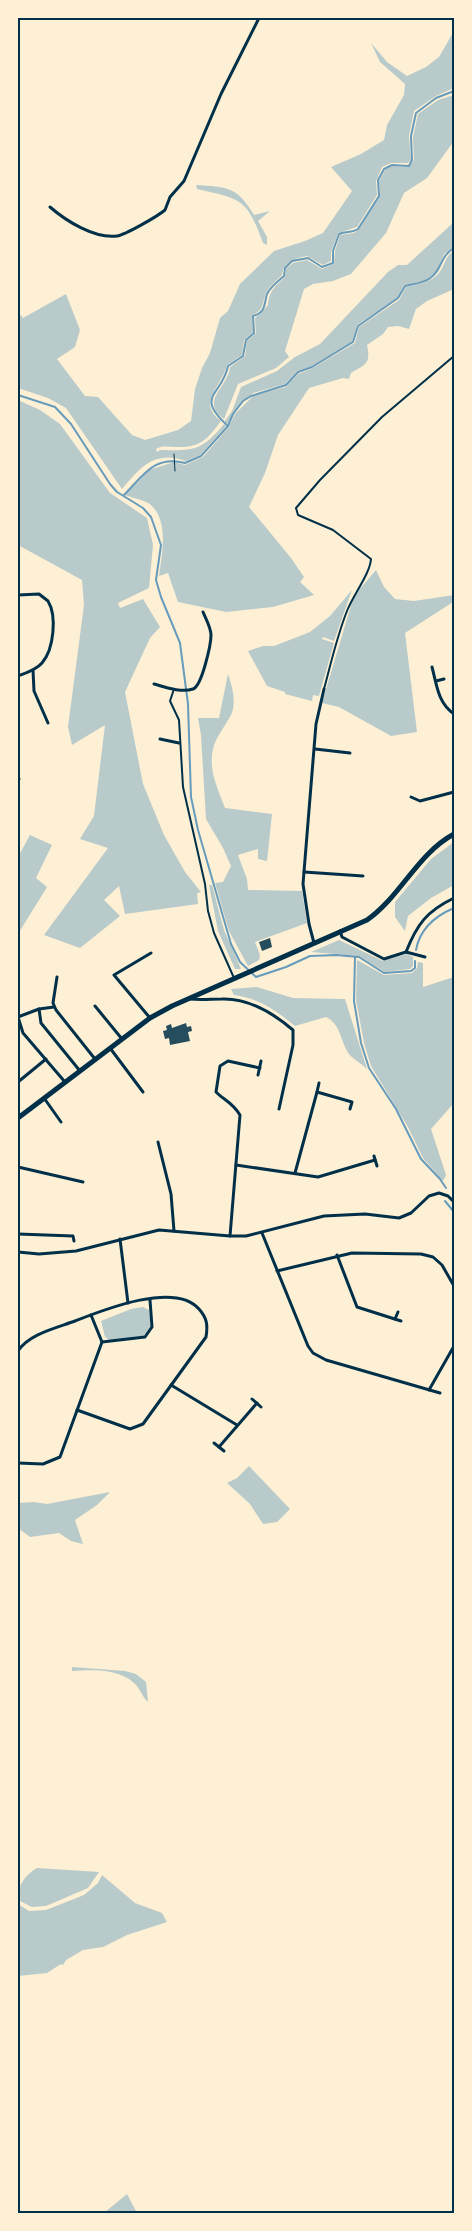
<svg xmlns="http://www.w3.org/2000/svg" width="472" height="2231" font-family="'Titillium Web',sans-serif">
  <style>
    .green { fill: #b9caca }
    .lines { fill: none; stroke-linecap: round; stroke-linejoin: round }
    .stream { stroke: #669bbc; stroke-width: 2 }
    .building { fill: #264d5e }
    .path { stroke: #003049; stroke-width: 1 }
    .service { stroke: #003049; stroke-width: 2 }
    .minor { stroke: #003049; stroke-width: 3 }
    .primary { stroke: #003049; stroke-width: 5 }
    .neatline { fill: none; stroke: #003049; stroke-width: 2 }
  </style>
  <rect width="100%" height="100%" fill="#fdf0d5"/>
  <!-- green -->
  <g class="green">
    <path d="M 454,31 L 454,88 L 436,96 L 414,111 L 409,136 L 411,160 L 408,163 L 391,163 L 382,167 L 376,181 L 377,195 L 357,227 L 338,233 L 331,252 L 331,261 L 323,265 L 307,256 C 294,259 284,261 282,275 C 276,281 269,286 266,293 C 262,303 264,311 252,315 L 253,332 L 244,340 L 242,355 L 227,365 C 222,386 196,402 221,421 C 207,440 200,448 175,447 C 168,447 162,445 156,449 L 157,452 L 160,450 C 193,451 202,451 224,424 L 226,426 L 200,455 L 186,461 C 154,450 141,467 122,489 L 66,408 L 48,398 L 18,388 L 18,312 L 23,318 L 66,294 L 80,330 L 75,347 L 57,359 L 85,396 L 98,397 L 132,435 L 145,440 L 178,430 L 191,421 L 195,389 L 202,368 L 210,353 L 220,318 L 228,311 L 240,284 L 274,251 L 305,241 L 323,233 L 352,191 L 331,167 L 361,154 L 384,140 L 387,125 L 404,95 L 405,84 L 380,62 L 371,43 L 387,62 L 407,76 L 426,67 L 439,57 Z"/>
    <path d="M 454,95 L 454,141 L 427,178 L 404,193 L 386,233 L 351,274 L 333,281 L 313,284 L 304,289 L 285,351 L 289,357 L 276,368 L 238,384 L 224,419 C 199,400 228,388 230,367 L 245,356 L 247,341 L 256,333 L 255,318 L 268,305 C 269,291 275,286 285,277 L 286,269 L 293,263 L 307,260 L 322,269 L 334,264 L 335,251 L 340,235 L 354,233 L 359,229 L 380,195 L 379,181 L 385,170 L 392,166 L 409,167 L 414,160 L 413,137 L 418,114 L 438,100 Z"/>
    <path d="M 196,185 C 227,187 237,186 254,215 L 270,211 L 258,221 L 267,237 L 267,245 L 263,243 C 247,199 242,199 197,189 Z"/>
    <polygon points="454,222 454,248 444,254 436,272 427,280 404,285 397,298 357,325 352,342 312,366 297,371 285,384 253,393 243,401 227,424 225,421 232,411 241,387 277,371 295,357 320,344 388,272 398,265 407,265"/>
    <path d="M 454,251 L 454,289 L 427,301 L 416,309 L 409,329 L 398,326 L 388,327 L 383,334 L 367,345 C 371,364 366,364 351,373 L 349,379 L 343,378 L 309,388 L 278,435 L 265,473 L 249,507 L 291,558 L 304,577 L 300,582 L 314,595 L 273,607 L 226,612 L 178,602 L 168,573 L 159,576 C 162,554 169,522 151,505 C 145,500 133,498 125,495 L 149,470 L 174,462 L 185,465 L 203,457 L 229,427 L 235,414 L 254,395 L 286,387 L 298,374 L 311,369 L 355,343 L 359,327 L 399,300 L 406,287 C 417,284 431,283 439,273 C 446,264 444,257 454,251 Z"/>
    <polygon points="18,400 40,410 60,424 110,493 147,518 153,545 149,588 118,603 120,608 143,599 160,627 150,638 125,692 143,784 164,835 185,872 201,892 197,893 198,904 125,914 119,886 104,900 120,916 80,948 44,935 108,848 80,839 94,816 105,725 72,745 68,727 84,605 82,580 18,545"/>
    <polygon points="376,570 384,587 395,599 414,601 454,595 453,602 405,633 417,732 391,736 339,707 322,703 352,602 359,590"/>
    <polygon points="352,590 334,641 323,637 322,639 334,643 319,696 313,695 312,701 285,694 285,692 267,686 248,651 263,646 274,646 310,632 330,616"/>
    <path d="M 228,674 C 232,686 237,702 231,715 C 225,727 216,736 213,749 C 208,770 218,789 225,808 L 272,814 L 267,861 L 258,859 L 258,849 L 238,855 L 247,879 L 248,890 L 302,891 L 307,923 L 255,942 L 260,955 L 259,960 L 248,966 L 229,931 L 215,883 L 223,882 L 231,866 L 223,848 L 206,819 L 201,735 L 198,718 L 219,718 Z"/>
    <polygon points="30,835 52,845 36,878 47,887 18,934 18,857"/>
    <polygon points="454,842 454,885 431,898 408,916 405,931 395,917 395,902 431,859"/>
    <polygon points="209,885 212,885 224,930 241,969 235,969 218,931"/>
    <polygon points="339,940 383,961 407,954 413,957 413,966 410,969 385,972 359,956 311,952"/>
    <polygon points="357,960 384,975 412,973 417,968 418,962 423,963 423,987 454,977 454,1103 431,1129 446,1175 443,1181 423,1158 408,1127 371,1066 364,1043 356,1000"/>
    <path d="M 257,987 L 293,998 L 345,999 L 367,1069 C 362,1064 353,1059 349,1054 C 340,1041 341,1024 326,1017 L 295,1026 C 277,1011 258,998 234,995 L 231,989 Z"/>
    <polygon points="143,1307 149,1310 151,1328 144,1336 111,1341 105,1337 101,1321 131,1309"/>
    <polygon points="249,1466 290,1509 277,1522 263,1524 250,1504 227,1483 237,1478"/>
    <polygon points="110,1492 97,1505 75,1520 83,1544 71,1541 59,1533 30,1537 18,1528 18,1503 34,1502 47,1504"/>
    <path d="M 72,1667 L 125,1671 L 136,1674 L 146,1682 L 148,1702 C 142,1697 140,1688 134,1683 C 117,1668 92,1670 72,1671 Z"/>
    <path d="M 37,1868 L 99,1872 L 88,1888 L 46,1906 L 32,1907 L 18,1900 C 17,1886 25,1875 37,1868 Z"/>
    <polygon points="102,1875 135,1903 162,1913 167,1922 127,1935 103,1947 83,1950 66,1960 63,1965 61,1964 47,1973 18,1976 18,1904 29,1911 46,1910 84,1895 98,1883"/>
    <polygon points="127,2194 137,2213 104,2213"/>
  </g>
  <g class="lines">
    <!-- stream -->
    <g class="stream">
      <polyline points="18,395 55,407 71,424 110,484 117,492 143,508 151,517 161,545 156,580 161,597 180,643 188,704 191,797 198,830 231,944 240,962 256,977 286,967 310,956 336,955 359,957 384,973 411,971 415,968 415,961"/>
      <path d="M 228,426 C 194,395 222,396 228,366 L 243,356 L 246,340 L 254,333 L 253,316 C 266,312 264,304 267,294 C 270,287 278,281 284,276 L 285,268 L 292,261 L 308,258 L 322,267 L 333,263 L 333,251 L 339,234 C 346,231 352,233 358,229 L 379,196 L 378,180 L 384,169 L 392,165 L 409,166 L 412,160 L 411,136 L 416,113 L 436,98 L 454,91"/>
      <path d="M 124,495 C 143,476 154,455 185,463 L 201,456 L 228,426 L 233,414 L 243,401 L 251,396 L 286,385 L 298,372 L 312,367 L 353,342 L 358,326 L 398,298 L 405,286 C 412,284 423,283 429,279 C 443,270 438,258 454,248"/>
      <path d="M 416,950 C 420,928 435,916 454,908"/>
      <polyline points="355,957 354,1001 361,1043 369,1068 396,1109 421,1159 440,1179 446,1188"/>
      <polyline points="445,1201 454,1212"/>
    </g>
  </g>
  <!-- building -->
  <g class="building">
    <polygon points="270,938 272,947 262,951 259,942"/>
    <polygon points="186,1023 187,1027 191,1026 192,1031 188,1032 190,1041 170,1045 169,1038 165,1039 163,1031 167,1030 166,1026 171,1024 172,1028"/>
  </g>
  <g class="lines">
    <!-- path -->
    <polyline class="path" points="174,454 175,471"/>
    <!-- service -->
    <g class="service">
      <polyline points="174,689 170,701 179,720 183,787 205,884 208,911 214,933 234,978"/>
      <path d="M 324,689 C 331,663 337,636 347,611 C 353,595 370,574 371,559 L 333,530 L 298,515 L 296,508 L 320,480 L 382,417 L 454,356"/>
    </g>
    <!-- minor -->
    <g class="minor">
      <path d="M 50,207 C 66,221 95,239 117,236 C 125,235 158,216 165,210 L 170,197 L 184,181 L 221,94 L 259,18"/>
      <path d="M 18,595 L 39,594 L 48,601 C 57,616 54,649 42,663 C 36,670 26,673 18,676"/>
      <path d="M 432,667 C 437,686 438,703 454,714"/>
      <polyline points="33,670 34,691 48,723"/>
      <polyline points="436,681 444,679"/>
      <path d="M 154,684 C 165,687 181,693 193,689 C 202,686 211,644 211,635 C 211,628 206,619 203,612"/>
      <polyline points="160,739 179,743"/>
      <polyline points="315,749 350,753"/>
      <polyline points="18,777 19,779"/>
      <polyline points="411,797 420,801 454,792"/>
      <polyline points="304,872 363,876"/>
      <polyline points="340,931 342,937 384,959 406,952 425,957"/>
      <polyline points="314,943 309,924 303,884 316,724 324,689"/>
      <path d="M 406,952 C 417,924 427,911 454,898"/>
      <polyline points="57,977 53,1003 56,1010 95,1059"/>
      <path d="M 190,999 C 201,1000 211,999 222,999 C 249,998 273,1013 293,1030 L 293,1045 L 279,1109"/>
      <polyline points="95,1006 122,1039"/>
      <polyline points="54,1007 39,1009 18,1017 23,1033 65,1082"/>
      <polyline points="39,1009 41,1023 80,1071"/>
      <polyline points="150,1018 114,975 151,953"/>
      <polyline points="110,1048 143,1092"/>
      <polyline points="258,1075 261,1061"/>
      <polyline points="18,1082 46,1059"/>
      <polyline points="317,1092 319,1083"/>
      <polyline points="44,1098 61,1122"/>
      <polyline points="158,1142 171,1194 174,1231"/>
      <polyline points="374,1156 377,1166"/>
      <polyline points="236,1165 318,1177 375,1160"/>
      <polyline points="18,1167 83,1182"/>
      <polyline points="295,1173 317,1092 352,1102 350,1109"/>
      <polyline points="262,1233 308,1346 313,1353 326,1360 440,1393"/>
      <polyline points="18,1234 73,1236 74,1241"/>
      <path d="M 230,1236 L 240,1115 C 231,1101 226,1102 216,1092 L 220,1066 L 228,1061 L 260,1068"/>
      <polyline points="120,1239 128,1303"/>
      <polyline points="18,1252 39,1254 76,1251 159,1230 230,1236 246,1236 324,1216 365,1214 399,1218 411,1213 429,1196 439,1193 448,1196 454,1202"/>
      <polyline points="337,1255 357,1307 401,1321"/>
      <polyline points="277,1271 352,1253 421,1254 433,1257 442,1265 454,1286"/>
      <polyline points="395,1319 398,1312"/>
      <polyline points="102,1342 145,1337 152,1327 150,1300"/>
      <path d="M 18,1351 C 29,1334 56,1328 75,1321 C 103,1310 175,1281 199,1309 C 207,1318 208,1325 206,1337 L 143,1424 L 130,1429 L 77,1410"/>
      <polyline points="171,1385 237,1425"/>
      <polyline points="429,1390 454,1346"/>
      <polyline points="252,1399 261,1407"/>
      <polyline points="214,1443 224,1451"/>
      <polyline points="219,1447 257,1403"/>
      <polyline points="18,1463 43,1464 60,1457 102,1342 91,1315"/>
    </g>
    <!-- primary -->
    <path class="primary" d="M 18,1118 L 150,1018 L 172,1006 L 367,920 C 401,896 417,854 454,834"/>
  </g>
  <!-- border -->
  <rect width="472" height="2231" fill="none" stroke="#fdf0d5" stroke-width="38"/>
  <rect x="19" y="19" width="434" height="2193" class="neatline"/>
</svg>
